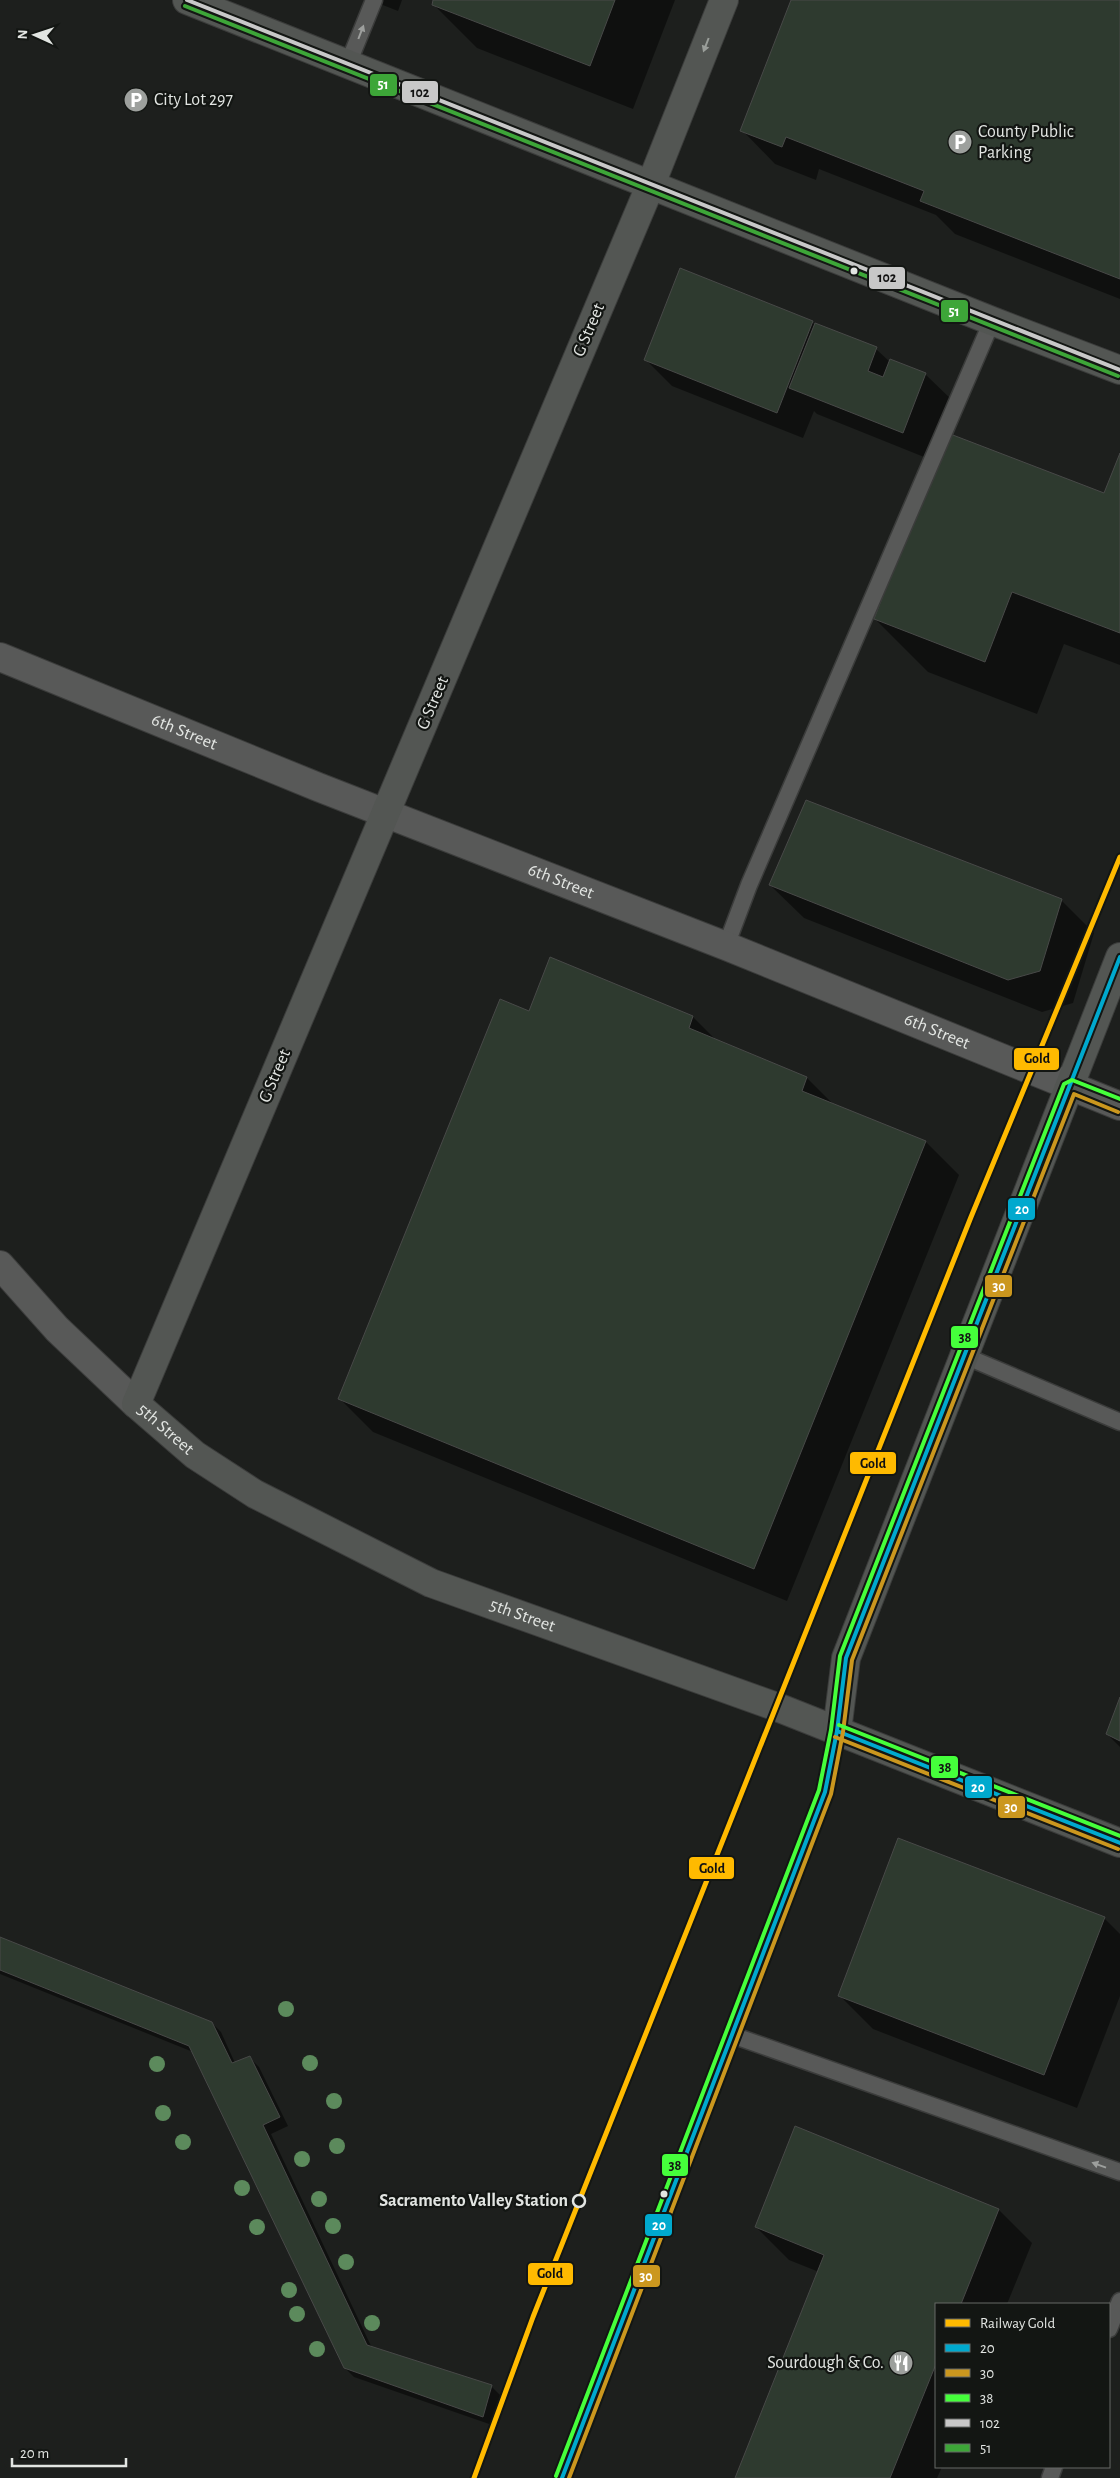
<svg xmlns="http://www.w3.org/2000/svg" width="1120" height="2478" font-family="'Alegreya Sans',sans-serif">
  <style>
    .shadow { fill: #0007 }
    .building { fill: #2e3a2f; stroke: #484948 }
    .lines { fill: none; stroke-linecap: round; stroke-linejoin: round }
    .lane-casing { stroke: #3b3c3b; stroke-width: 19 }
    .street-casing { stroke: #3b3c3b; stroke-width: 30 }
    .secondary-casing { stroke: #3b3c3b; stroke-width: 30 }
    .lane { stroke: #585958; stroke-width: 16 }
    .street { stroke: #585958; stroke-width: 28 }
    .secondary { stroke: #535653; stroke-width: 28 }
    .bus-1-casing { stroke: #131613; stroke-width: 8 }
    .bus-2-casing { stroke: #131613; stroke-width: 8 }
    .bus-3-casing { stroke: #131613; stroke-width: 8 }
    .bus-4-casing { stroke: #131613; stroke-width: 8 }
    .bus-5-casing { stroke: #131613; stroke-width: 8 }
    .bus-1 { stroke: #00a9ce; stroke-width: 4 }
    .bus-2 { stroke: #cb971e; stroke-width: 4 }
    .bus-3 { stroke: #45ff3b; stroke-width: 4 }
    .bus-4 { stroke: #c8c8c8; stroke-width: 4 }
    .bus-5 { stroke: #3da638; stroke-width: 4 }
    .rail-1-casing { stroke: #131613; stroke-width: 9 }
    .rail-1 { stroke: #ffba00; stroke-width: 5 }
    .tree { fill: #5c8a5c }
    .oneway { fill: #9d9f9d }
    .oneway2 { fill: #9a9e9a }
    .bus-dot { fill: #e2e5e2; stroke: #131613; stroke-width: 2 }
    .stop-dot { fill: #131613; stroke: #e2e5e2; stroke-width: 2.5 }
    .labels { text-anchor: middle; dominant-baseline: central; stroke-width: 4.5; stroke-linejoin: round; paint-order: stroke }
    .poi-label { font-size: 18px; fill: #e2e5e2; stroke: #131613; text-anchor: start }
    .street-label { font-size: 18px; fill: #e2e5e2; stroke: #131613 }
    .stop-label { font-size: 18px; font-weight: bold; fill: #e2e5e2; stroke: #131613; text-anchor: end }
    .line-badge { stroke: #131613; stroke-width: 2 }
    .badge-label { font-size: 14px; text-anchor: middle; font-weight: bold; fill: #fff }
    .pale-badge-label { font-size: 14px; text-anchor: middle; font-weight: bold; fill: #111 }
  </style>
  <rect width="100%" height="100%" fill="#1d1f1d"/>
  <!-- shadow -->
  <g class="shadow">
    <polygon points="370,0 402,0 398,11"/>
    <polygon points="435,0 675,0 633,109 477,48 433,4"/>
    <polygon points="793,0 1120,0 1120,299 955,234 936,215 819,169 816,180 775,164 742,130"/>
    <polygon points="812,322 816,326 876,349 890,362 925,374 952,400 929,459 817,414 814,411 803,438 672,386 646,360"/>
    <polygon points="1120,456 1120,665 1064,644 1037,714 928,672 875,619 1105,495"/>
    <polygon points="770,885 1061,900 1094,933 1073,1003 1042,1012 804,918"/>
    <polygon points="551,959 693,1017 716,1040 807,1078 834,1105 926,1142 959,1175 787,1601 373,1432 340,1399 530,1012"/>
    <polygon points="1120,1701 1120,1747 1107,1734"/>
    <polygon points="1104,1918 1120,1934 1120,1996 1077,2108 873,2029 839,1995"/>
    <polygon points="0,1938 212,2023 221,2032 235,2063 250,2058 259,2067 288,2126 271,2134 372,2348 491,2386 500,2395 492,2425 354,2377 345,2368 193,2052 0,1974"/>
    <polygon points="796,2128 999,2210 1032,2243 1007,2304 936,2304 936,2467 942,2467 937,2478 736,2478 819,2272 789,2260 756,2227"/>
  </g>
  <!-- building -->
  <g class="building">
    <polygon points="433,0 615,0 590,66 432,5"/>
    <polygon points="791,0 1120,0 1120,279 920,201 924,191 786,137 782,147 740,131"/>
    <polygon points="680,268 813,321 777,413 644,360"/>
    <polygon points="815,323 877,347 868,371 883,377 890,359 926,373 903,433 789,388"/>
    <polygon points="945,432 1104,493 1120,453 1120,633 1012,592 985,662 874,619"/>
    <polygon points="806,800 1062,899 1040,971 1008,980 769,885"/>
    <polygon points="550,957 693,1016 689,1028 807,1077 802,1091 926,1141 754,1569 338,1399 500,999 529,1011"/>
    <polygon points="1120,1697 1120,1741 1106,1734"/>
    <polygon points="898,1838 1105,1917 1044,2075 838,1996"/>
    <polygon points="0,1937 212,2022 232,2063 250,2056 280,2117 263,2125 367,2345 492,2385 483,2417 344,2368 189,2046 0,1970"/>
    <polygon points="795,2126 999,2209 961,2304 936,2304 936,2364 890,2478 735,2478 824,2255 755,2227"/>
  </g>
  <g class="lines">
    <defs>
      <g id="lane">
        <polyline points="348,64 374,0"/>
        <polyline points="726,946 749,885 992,321"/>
        <polyline points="965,1356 1120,1422"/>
        <polyline points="732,2035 1120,2172"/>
        <polyline points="1109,2329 1120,2301"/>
        <polyline points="562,2478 825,1792 837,1731"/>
        <polyline points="1050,2478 1054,2467"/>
      </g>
      <g id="street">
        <path id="s1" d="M 0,657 L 318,787 L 726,946 L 1120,1106"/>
        <polyline points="0,1265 57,1329 136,1404"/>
      </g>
      <g id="secondary">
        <polyline points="187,0 992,321 1120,370"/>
        <path id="s2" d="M 724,0 L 651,184 L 136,1404 L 195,1455 L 255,1494 L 431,1583 L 777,1707 L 1120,1843"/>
        <polyline points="837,1731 846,1658 1120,957"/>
      </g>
    </defs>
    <!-- lane casing -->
    <use href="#lane" class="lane-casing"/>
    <!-- street casing -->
    <use href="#street" class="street-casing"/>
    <!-- secondary casing -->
    <use href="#secondary" class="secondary-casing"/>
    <!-- lane -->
    <use href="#lane" class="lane"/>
    <!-- street -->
    <use href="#street" class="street"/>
    <!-- secondary -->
    <use href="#secondary" class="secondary"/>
    <defs>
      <g id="bus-1">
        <polyline points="837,1731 1120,1843"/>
        <polyline points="562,2478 825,1792 837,1731 846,1658 1120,957"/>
      </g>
      <g id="bus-2">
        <polyline points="835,1737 1118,1849"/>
        <polyline points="569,2478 831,1794 843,1732 852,1660 1074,1094 1118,1112"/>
      </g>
      <g id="bus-3">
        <polyline points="839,1725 1120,1836"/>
        <polyline points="556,2476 819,1790 831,1730 840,1656 1064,1084 1072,1080 1120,1099"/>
      </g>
      <polyline id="bus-4" points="187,0 1120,370"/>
      <polyline id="bus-5" points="185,6 1118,376"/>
    </defs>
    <!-- bus-1 casing -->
    <use href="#bus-1" class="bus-1-casing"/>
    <!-- bus-2 casing -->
    <use href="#bus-2" class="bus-2-casing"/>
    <!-- bus-3 casing -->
    <use href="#bus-3" class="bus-3-casing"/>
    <!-- bus-4 casing -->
    <use href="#bus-4" class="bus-4-casing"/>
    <!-- bus-5 casing -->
    <use href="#bus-5" class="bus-5-casing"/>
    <!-- bus-1 -->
    <use href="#bus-1" class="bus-1"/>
    <!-- bus-2 -->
    <use href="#bus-2" class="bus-2"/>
    <!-- bus-3 -->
    <use href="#bus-3" class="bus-3"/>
    <!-- bus-4 -->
    <use href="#bus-4" class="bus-4"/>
    <!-- bus-5 -->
    <use href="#bus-5" class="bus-5"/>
    <defs>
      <polyline id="rail-1" points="474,2478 533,2317 971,1217 1120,857"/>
    </defs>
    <!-- rail-1 casing -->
    <use href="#rail-1" class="rail-1-casing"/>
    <!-- rail-1 -->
    <use href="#rail-1" class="rail-1"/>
  </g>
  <!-- trees -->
  <g class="tree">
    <circle cx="286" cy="2009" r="8"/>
    <circle cx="310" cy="2063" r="8"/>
    <circle cx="157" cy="2064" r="8"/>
    <circle cx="334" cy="2101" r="8"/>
    <circle cx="163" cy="2113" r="8"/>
    <circle cx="183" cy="2142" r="8"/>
    <circle cx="337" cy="2146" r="8"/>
    <circle cx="302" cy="2159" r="8"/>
    <circle cx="242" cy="2188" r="8"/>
    <circle cx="319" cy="2199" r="8"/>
    <circle cx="333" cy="2226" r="8"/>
    <circle cx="257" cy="2227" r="8"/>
    <circle cx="346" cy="2262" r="8"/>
    <circle cx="289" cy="2290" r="8"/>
    <circle cx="297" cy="2314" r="8"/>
    <circle cx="372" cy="2323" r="8"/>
    <circle cx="317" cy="2349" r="8"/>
  </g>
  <!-- one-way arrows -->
  <defs><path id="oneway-solid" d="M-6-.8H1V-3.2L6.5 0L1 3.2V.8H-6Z" transform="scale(1.25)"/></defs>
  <g class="oneway">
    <use href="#oneway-solid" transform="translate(361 32) rotate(-69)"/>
    <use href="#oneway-solid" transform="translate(1099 2165) rotate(-160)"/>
  </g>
  <use class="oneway2" href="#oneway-solid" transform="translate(706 45) rotate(111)"/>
  <!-- icons -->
  <defs>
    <symbol id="parking-disc" viewBox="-11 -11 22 22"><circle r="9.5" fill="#9da09d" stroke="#131613"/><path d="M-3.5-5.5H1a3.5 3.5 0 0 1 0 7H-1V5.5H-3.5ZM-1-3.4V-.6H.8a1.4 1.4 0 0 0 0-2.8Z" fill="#fff"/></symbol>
    <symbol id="restaurant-disc" viewBox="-11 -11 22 22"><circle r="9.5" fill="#9da09d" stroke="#131613"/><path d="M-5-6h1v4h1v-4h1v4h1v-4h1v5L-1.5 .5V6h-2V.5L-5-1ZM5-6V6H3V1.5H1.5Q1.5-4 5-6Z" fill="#fff"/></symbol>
  </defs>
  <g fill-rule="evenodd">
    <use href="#parking-disc" x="122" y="86" width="28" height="28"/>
    <use href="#parking-disc" x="946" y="128" width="28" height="28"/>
    <use href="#restaurant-disc" x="887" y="2349" width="28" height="28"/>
  </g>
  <!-- markers -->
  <g class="bus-dot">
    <circle cx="854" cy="271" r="4.5"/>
    <circle cx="664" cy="2194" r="4.5"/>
  </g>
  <circle class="stop-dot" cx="579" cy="2201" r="6"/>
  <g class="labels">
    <!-- poi labels -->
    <g class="poi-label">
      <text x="154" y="100">City Lot 297</text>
      <text x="978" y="132">County Public<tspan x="978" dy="21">Parking</tspan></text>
      <text x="884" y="2363" text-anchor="end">Sourdough &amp; Co.</text>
    </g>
    <!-- street labels -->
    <g class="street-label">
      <text transform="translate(589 330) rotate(-67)">G Street</text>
      <text transform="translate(433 703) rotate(-67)">G Street</text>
      <text stroke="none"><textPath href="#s1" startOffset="199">6th Street</textPath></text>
      <text stroke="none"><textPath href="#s1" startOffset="604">6th Street</textPath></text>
      <text stroke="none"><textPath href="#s1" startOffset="1009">6th Street</textPath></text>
      <text transform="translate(275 1076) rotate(-67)">G Street</text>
      <text stroke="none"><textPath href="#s2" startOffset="1561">5th Street</textPath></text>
      <text stroke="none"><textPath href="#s2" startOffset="1966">5th Street</textPath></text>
    </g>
    <!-- stop labels -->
    <g class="stop-label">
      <text x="568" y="2201">Sacramento Valley Station</text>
    </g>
  </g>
  <g class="line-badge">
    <rect x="369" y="73" width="29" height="24" rx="5" fill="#3da638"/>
    <rect x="401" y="80" width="38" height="24" rx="5" fill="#c8c8c8"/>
    <rect x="868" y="266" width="38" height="24" rx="5" fill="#c8c8c8"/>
    <rect x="940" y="299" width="29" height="24" rx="5" fill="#3da638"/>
    <rect x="1013" y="1047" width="47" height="24" rx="5" fill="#ffba00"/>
    <rect x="1007" y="1197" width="29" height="24" rx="5" fill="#00a9ce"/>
    <rect x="984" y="1274" width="29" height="24" rx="5" fill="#cb971e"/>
    <rect x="950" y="1325" width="29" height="24" rx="5" fill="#45ff3b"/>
    <rect x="849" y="1451" width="48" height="24" rx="5" fill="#ffba00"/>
    <rect x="930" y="1755" width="29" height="24" rx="5" fill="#45ff3b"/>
    <rect x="964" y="1775" width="29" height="24" rx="5" fill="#00a9ce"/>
    <rect x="997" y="1795" width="29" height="24" rx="5" fill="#cb971e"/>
    <rect x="688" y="1856" width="47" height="24" rx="5" fill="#ffba00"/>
    <rect x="661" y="2153" width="28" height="24" rx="5" fill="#45ff3b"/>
    <rect x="644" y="2213" width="29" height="24" rx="5" fill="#00a9ce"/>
    <rect x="527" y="2262" width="47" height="24" rx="5" fill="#ffba00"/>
    <rect x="632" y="2264" width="29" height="24" rx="5" fill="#cb971e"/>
  </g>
  <g class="badge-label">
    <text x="383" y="89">51</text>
    <text x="954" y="316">51</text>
    <text x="1022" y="1214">20</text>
    <text x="999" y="1291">30</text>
    <text x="978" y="1792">20</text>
    <text x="1011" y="1812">30</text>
    <text x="659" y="2230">20</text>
    <text x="646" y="2281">30</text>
  </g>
  <g class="pale-badge-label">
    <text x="420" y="97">102</text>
    <text x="887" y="282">102</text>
    <text x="1037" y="1063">Gold</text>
    <text x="965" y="1342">38</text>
    <text x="873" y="1468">Gold</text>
    <text x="945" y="1772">38</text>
    <text x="712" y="1873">Gold</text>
    <text x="675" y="2170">38</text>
    <text x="550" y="2278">Gold</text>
  </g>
  <!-- legend -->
  <rect x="935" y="2303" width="175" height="165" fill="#131613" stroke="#666966"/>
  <rect x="945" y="2319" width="25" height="8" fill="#ffba00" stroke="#666966"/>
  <text x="980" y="2328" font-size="15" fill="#e2e5e2">Railway Gold</text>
  <rect x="945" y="2344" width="25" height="8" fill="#00a9ce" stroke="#666966"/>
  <text x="980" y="2353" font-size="15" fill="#e2e5e2">20</text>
  <rect x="945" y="2369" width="25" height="8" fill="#cb971e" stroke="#666966"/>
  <text x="980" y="2378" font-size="15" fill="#e2e5e2">30</text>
  <rect x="945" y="2394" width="25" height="8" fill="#45ff3b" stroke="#666966"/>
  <text x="980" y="2403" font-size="15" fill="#e2e5e2">38</text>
  <rect x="945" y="2419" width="25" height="8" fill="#c8c8c8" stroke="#666966"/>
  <text x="980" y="2428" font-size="15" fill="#e2e5e2">102</text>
  <rect x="945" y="2444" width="25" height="8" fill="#3da638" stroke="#666966"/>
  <text x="980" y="2453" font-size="15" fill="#e2e5e2">51</text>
  <!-- north arrow -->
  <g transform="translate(35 35) rotate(273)" stroke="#131613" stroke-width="4" paint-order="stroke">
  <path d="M0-4L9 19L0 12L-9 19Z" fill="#e2e5e2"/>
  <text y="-8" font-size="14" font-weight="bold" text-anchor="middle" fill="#e2e5e2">N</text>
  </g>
  <!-- scale -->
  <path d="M12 2458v8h114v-8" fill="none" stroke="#e2e5e2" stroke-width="2.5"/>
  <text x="20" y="2458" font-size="15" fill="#e2e5e2" stroke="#131613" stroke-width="4" paint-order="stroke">20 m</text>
</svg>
